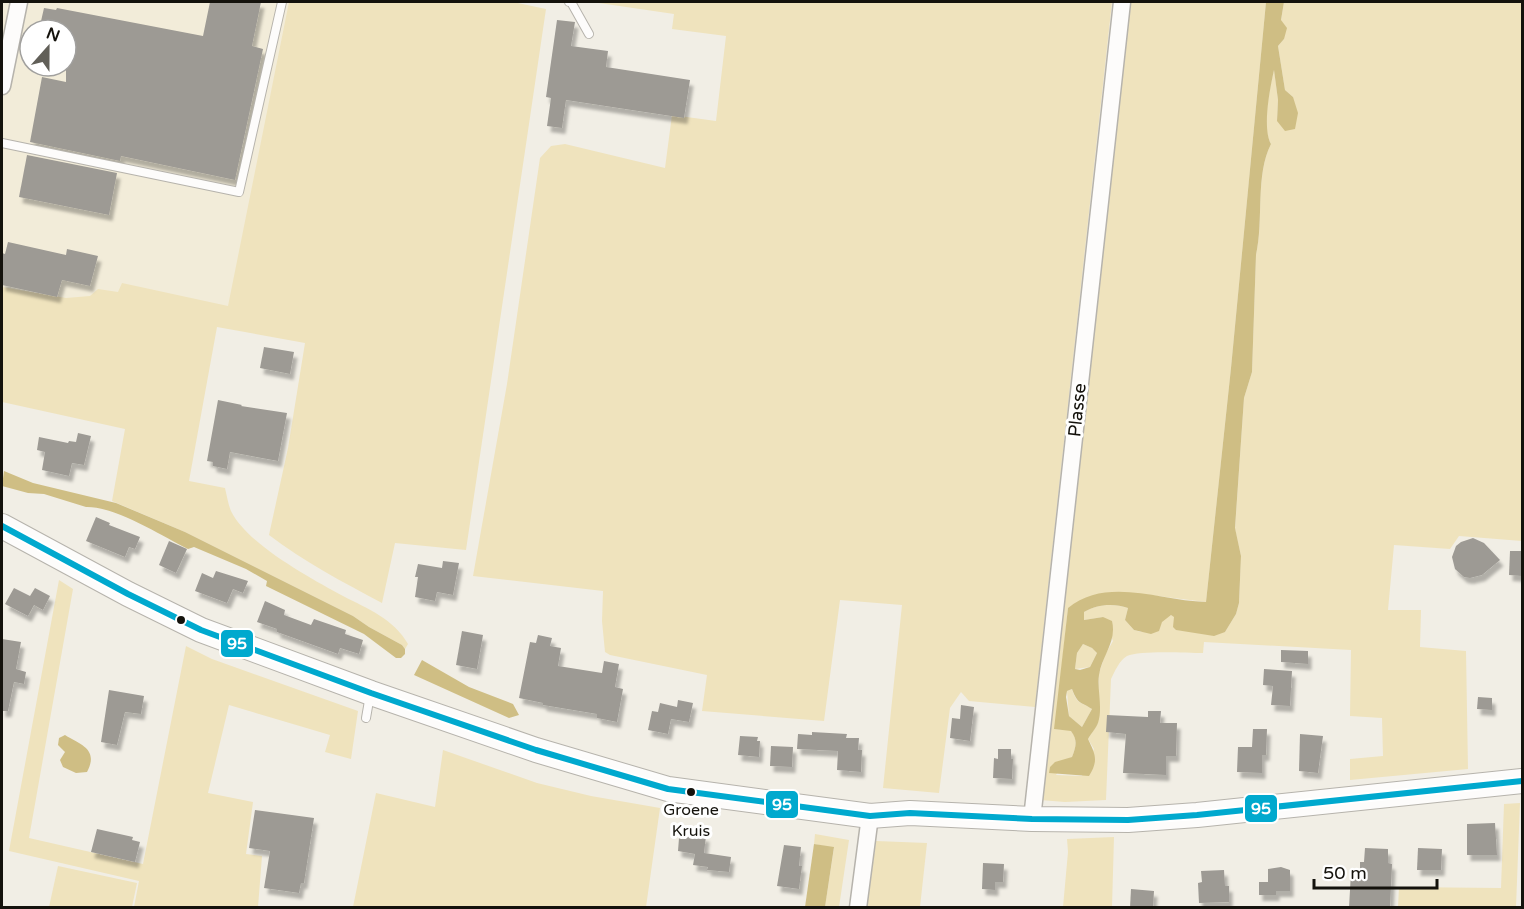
<svg xmlns="http://www.w3.org/2000/svg" width="1524" height="909" font-family="'Varela Round',sans-serif">
  <style>
    .built { fill: #f2ecd9; fill-rule: evenodd }
    .green { fill: #efe3bd }
    .water { fill: #cfbe84; fill-rule: evenodd }
    .building { fill: #9d9a94; filter: url(#shadow) }
    .lines { fill: none; stroke-linecap: round; stroke-linejoin: round }
    .lane-casing { stroke: #b6b3ac; stroke-width: 10 }
    .street-casing { stroke: #b6b3ac; stroke-width: 19 }
    .secondary-casing { stroke: #b6b3ac; stroke-width: 26 }
    .lane { stroke: #fdfcfb; stroke-width: 8 }
    .street { stroke: #fdfcfb; stroke-width: 16 }
    .secondary { stroke: #fdfcfb; stroke-width: 24 }
    .bus-1-casing { stroke: #fff; stroke-width: 10 }
    .bus-1 { stroke: #00a9ce; stroke-width: 6 }
    .bus-dot { fill: #14120c; stroke: #fff; stroke-width: 2 }
    .labels { text-anchor: middle; dominant-baseline: central; stroke-width: 6; stroke-linejoin: round; paint-order: stroke }
    .bus-label { font-size: 16px; fill: #14120c; stroke: #fff }
    .street-label { font-size: 18px; fill: #14120c; stroke: #fff }
    .line-badge { stroke: #fff; stroke-width: 2 }
    .badge-label { font-size: 16px; text-anchor: middle; font-weight: bold; fill: #fff }
  </style>
  <defs>
    <filter id="shadow"><feDropShadow dx="3.5" dy="6" stdDeviation="1.5" flood-color="#0004"/></filter>
  </defs>
  <rect width="100%" height="100%" fill="#f1eee5"/>
  <!-- built -->
  <path class="built" d="M 2,2 L 305,2 L 243,325 L 2,300 ZM 30,30 L 66,30 L 66,66 L 30,66 Z"/>
  <!-- green -->
  <g class="green">
    <path d="M 289,2 L 513,2 L 546,9 L 466,550 L 395,543 L 382,603 C 343,582 304,562 269,535 L 288,448 L 305,343 L 217,327 L 189,481 L 225,488 C 227,496 228,504 231,511 C 247,544 310,578 343,596 C 368,609 394,619 408,644 L 405,649 L 402,645 L 369,627 L 353,616 L 185,532 L 112,501 L 125,429 L 2,402 L 2,287 L 66,298 L 90,296 L 98,289 L 118,292 L 122,283 L 228,306 Z"/>
    <polygon points="592,2 1112,2 1035,707 969,701 961,692 950,708 939,793 883,788 902,605 840,600 824,721 702,711 707,675 610,655 605,652 602,621 603,591 473,576 507,384 540,158 551,146 565,144 665,168 672,115 716,121 726,36 672,29 674,14"/>
    <path d="M 1127,2 L 1266,2 L 1231,368 L 1206,602 L 1141,594 L 1068,608 L 1055,729 L 1071,730 C 1078,740 1076,747 1072,757 L 1065,760 L 1056,775 L 1082,776 L 1094,749 L 1088,739 L 1098,723 L 1099,673 L 1105,655 L 1113,641 L 1103,617 L 1084,620 L 1084,612 C 1097,604 1113,603 1128,608 L 1125,620 L 1134,630 L 1141,632 L 1171,615 L 1174,616 L 1176,630 L 1225,632 L 1236,614 L 1239,603 L 1241,556 L 1235,529 L 1244,398 L 1252,372 L 1256,255 C 1264,220 1255,175 1271,144 C 1261,127 1270,88 1274,69 L 1278,100 L 1277,121 L 1293,97 L 1285,90 L 1278,46 L 1284,39 L 1281,20 L 1284,2 L 1522,2 L 1522,541 L 1459,536 L 1450,549 L 1394,545 L 1388,610 L 1421,610 L 1420,647 L 1466,651 L 1468,769 L 1350,780 L 1350,759 L 1383,756 L 1382,718 L 1350,716 L 1351,650 L 1204,642 L 1203,653 C 1187,653 1140,650 1127,656 C 1119,661 1115,671 1111,679 L 1106,800 L 1065,802 L 1040,800 Z"/>
    <polygon points="59,580 73,589 29,838 143,864 186,646 212,659 358,711 351,759 325,752 330,735 229,705 208,793 253,802 246,854 262,856 258,907 134,907 139,881 9,851"/>
    <polygon points="1083,644 1092,648 1097,653 1090,667 1075,669 1077,653"/>
    <path d="M 1072,689 C 1077,705 1080,701 1092,709 L 1082,727 L 1069,716 L 1067,691 Z"/>
    <polygon points="443,750 537,783 591,796 660,808 646,907 353,907 376,793 435,807"/>
    <polygon points="1520,803 1516,907 1398,907 1399,887 1501,888 1504,804"/>
    <polygon points="815,834 849,840 839,907 825,907 834,848 814,844"/>
    <polygon points="1114,837 1112,907 1063,907 1068,852 1067,839"/>
    <polygon points="876,841 927,843 920,907 867,907"/>
    <polygon points="58,866 137,883 132,907 49,907"/>
  </g>
  <!-- water -->
  <g class="water">
    <path d="M 1266,2 L 1284,2 L 1281,20 L 1287,28 L 1284,39 L 1278,46 L 1285,90 L 1293,97 L 1298,113 L 1295,129 L 1285,131 L 1277,121 L 1278,100 L 1274,70 C 1270,88 1262,128 1271,144 C 1255,175 1264,220 1256,255 L 1252,372 L 1244,398 L 1235,528 L 1241,556 L 1239,603 L 1236,614 L 1225,632 L 1214,636 L 1176,630 L 1173,627 L 1174,617 L 1171,615 L 1162,622 L 1159,631 L 1151,634 L 1134,630 L 1125,620 L 1128,608 C 1114,603 1097,604 1084,612 L 1084,620 L 1103,617 L 1112,621 C 1117,642 1102,655 1099,675 C 1097,690 1103,708 1098,723 C 1096,728 1091,734 1088,739 C 1095,754 1099,760 1089,776 L 1049,773 L 1050,767 L 1055,762 L 1072,757 C 1076,747 1078,740 1071,731 L 1054,729 L 1068,608 C 1107,576 1161,601 1206,602 L 1231,368 ZM 1083,644 L 1092,648 L 1097,653 L 1090,667 L 1080,670 L 1075,669 L 1077,653 ZM 1072,689 C 1078,705 1080,701 1092,709 L 1082,727 L 1069,716 L 1066,697 L 1067,691 Z"/>
    <path d="M 4,471 L 33,483 L 116,503 L 185,532 L 353,616 L 369,627 L 402,645 L 405,649 L 405,654 L 401,658 L 396,658 L 364,634 L 266,586 L 267,581 L 246,569 L 194,547 L 188,549 C 162,536 115,506 86,507 L 44,494 L 28,493 L 2,486 Z"/>
    <polygon points="422,660 469,687 513,704 519,715 509,718 414,675"/>
    <path d="M 65,735 C 81,745 99,749 87,772 L 76,773 L 63,767 L 60,760 L 65,752 L 58,745 L 59,738 Z"/>
    <polygon points="814,844 834,847 825,907 805,907"/>
  </g>
  <!-- building -->
  <g class="building">
    <polygon points="210,2 261,2 252,46 263,49 235,180 121,156 120,161 30,142 42,77 66,82 66,30 39,30 44,8 56,10 57,8 203,36"/>
    <polygon points="557,20 575,22 571,46 608,51 606,67 690,80 684,118 566,100 562,128 547,126 551,98 546,97"/>
    <polygon points="27,155 117,173 109,215 19,197"/>
    <polygon points="8,242 66,255 67,249 98,256 90,286 62,280 57,297 2,285 2,253 5,254"/>
    <polygon points="264,347 294,352 290,374 260,368"/>
    <polygon points="218,400 242,405 241,406 287,413 278,461 230,452 227,469 213,466 213,462 207,461"/>
    <polygon points="78,433 91,436 84,465 72,463 69,476 42,470 45,452 37,450 39,437 68,443 69,441 76,442"/>
    <polygon points="96,517 110,523 109,525 140,537 135,549 129,547 125,557 86,541"/>
    <polygon points="1473,538 1484,543 1500,560 1482,575 1470,578 1464,577 1455,569 1452,557 1456,546 1461,542"/>
    <polygon points="169,541 187,549 176,573 159,565"/>
    <polygon points="1510,551 1522,551 1522,576 1509,575"/>
    <polygon points="443,561 459,563 453,595 437,592 435,601 415,597 418,577 415,577 418,564 442,568"/>
    <polygon points="216,571 248,581 243,593 233,589 227,603 195,591 202,573 213,578"/>
    <polygon points="14,588 30,596 35,588 50,596 43,610 34,605 28,616 5,604"/>
    <polygon points="265,601 285,610 284,615 311,625 314,619 346,630 345,634 363,640 359,654 340,648 338,654 277,632 277,629 257,622"/>
    <polygon points="462,631 483,635 477,669 456,665"/>
    <polygon points="538,635 552,638 550,646 561,648 558,666 602,673 604,661 619,664 615,687 623,689 617,722 597,718 597,714 543,705 543,703 519,698 530,642 536,643"/>
    <polygon points="2,639 21,642 16,669 26,672 24,684 14,682 8,711 2,711"/>
    <polygon points="1281,650 1308,651 1308,664 1281,662"/>
    <polygon points="1264,669 1292,671 1290,706 1271,705 1273,686 1263,685"/>
    <polygon points="109,690 144,696 141,714 125,712 117,745 101,742"/>
    <polygon points="1478,697 1492,698 1492,710 1477,709"/>
    <polygon points="678,700 693,703 689,722 671,719 668,734 648,730 652,711 658,712 660,703 677,707"/>
    <polygon points="961,705 974,707 970,741 950,738 952,718 960,719"/>
    <polygon points="1148,711 1161,711 1160,723 1177,723 1176,756 1166,756 1166,775 1123,773 1126,734 1106,732 1107,715 1148,717"/>
    <polygon points="1253,729 1267,729 1266,755 1262,755 1262,773 1237,772 1238,747 1252,747"/>
    <polygon points="812,732 847,734 846,738 859,738 858,750 862,750 861,772 837,770 838,751 797,749 798,734 812,735"/>
    <polygon points="1300,734 1323,736 1318,773 1299,771"/>
    <polygon points="740,736 758,737 757,741 760,741 759,757 738,755"/>
    <polygon points="771,746 793,747 792,767 770,766"/>
    <polygon points="998,749 1011,749 1011,759 1013,759 1012,779 993,778 994,758 998,759"/>
    <polygon points="255,810 314,818 304,883 301,883 299,893 264,888 270,851 249,848"/>
    <polygon points="1495,823 1497,855 1467,855 1467,824"/>
    <polygon points="97,829 133,837 132,840 140,842 135,862 91,852"/>
    <polygon points="687,833 706,836 704,853 731,857 729,872 707,870 708,867 693,865 695,854 678,851 679,838 686,839"/>
    <polygon points="784,845 801,847 799,866 802,866 799,889 777,886"/>
    <polygon points="1365,848 1388,849 1388,863 1392,864 1390,908 1349,908 1351,872 1360,872 1360,862 1364,862"/>
    <polygon points="1418,848 1442,849 1441,870 1417,870"/>
    <polygon points="983,863 1004,864 1003,882 995,882 995,890 982,889"/>
    <polygon points="1281,867 1290,870 1290,891 1276,891 1276,895 1259,895 1259,882 1268,882 1268,869"/>
    <polygon points="1224,870 1225,886 1229,886 1229,902 1199,903 1198,883 1202,882 1201,871"/>
    <polygon points="1131,889 1154,891 1153,908 1130,908"/>
  </g>
  <g class="lines">
    <defs>
      <g id="lane">
        <polyline points="569,2 571,2 589,34"/>
        <polyline points="2,143 239,192 282,2"/>
        <polyline points="366,718 370,695"/>
      </g>
      <g id="street">
        <polyline points="2,86 19,2"/>
        <polyline points="1032,819 1122,2"/>
        <polyline points="858,908 870,816"/>
      </g>
      <polyline id="secondary" points="2,526 128,594 201,630 371,693 536,750 668,789 870,816 910,813 1032,819 1128,820 1197,815 1522,781"/>
    </defs>
    <!-- lane casing -->
    <use href="#lane" class="lane-casing"/>
    <!-- street casing -->
    <use href="#street" class="street-casing"/>
    <!-- secondary casing -->
    <use href="#secondary" class="secondary-casing"/>
    <!-- lane -->
    <use href="#lane" class="lane"/>
    <!-- street -->
    <use href="#street" class="street"/>
    <!-- secondary -->
    <use href="#secondary" class="secondary"/>
    <defs>
      <polyline id="bus-1" points="2,526 128,594 201,630 371,693 536,750 668,789 870,816 910,813 1032,819 1128,820 1197,815 1522,781"/>
    </defs>
    <!-- bus-1 casing -->
    <use href="#bus-1" class="bus-1-casing"/>
    <!-- bus-1 -->
    <use href="#bus-1" class="bus-1"/>
  </g>
  <!-- markers -->
  <g class="bus-dot">
    <circle cx="181" cy="620" r="5"/>
    <circle cx="691" cy="792" r="5"/>
  </g>
  <g class="labels">
    <!-- bus labels -->
    <g class="bus-label">
      <text x="691" y="810">Groene<tspan x="691" dy="21">Kruis</tspan></text>
    </g>
    <!-- street labels -->
    <g class="street-label">
      <text transform="translate(1077 410) rotate(-84)">Plasse</text>
    </g>
  </g>
  <g class="line-badge">
    <rect x="220" y="629" width="34" height="29" rx="6" fill="#00a9ce"/>
    <rect x="765" y="790" width="34" height="29" rx="6" fill="#00a9ce"/>
    <rect x="1244" y="794" width="34" height="29" rx="6" fill="#00a9ce"/>
  </g>
  <g class="badge-label">
    <text x="237" y="649">95</text>
    <text x="782" y="810">95</text>
    <text x="1261" y="814">95</text>
  </g>
  <!-- border -->
  <rect width="1524" height="909" fill="none" stroke="#14120c" stroke-width="6"/>
  <!-- north arrow -->
  <g transform="translate(48 48) rotate(21)"><circle r="28" fill="#ffffff" stroke="#a1a09e" stroke-width="1.5"/>
  <path d="M0-4.5L10 22L0 15L-10 22Z" fill="#615f58"/>
  <text y="-9" font-size="16" font-weight="bold" text-anchor="middle" fill="#14120c">N</text>
  </g>
  <!-- scale -->
  <path d="M1314 879v9h123v-9" fill="none" stroke="#14120c" stroke-width="3"/>
  <text x="1323" y="879" font-size="18" fill="#14120c" stroke="#ffffff" stroke-width="4.5" paint-order="stroke">50 m</text>
</svg>
